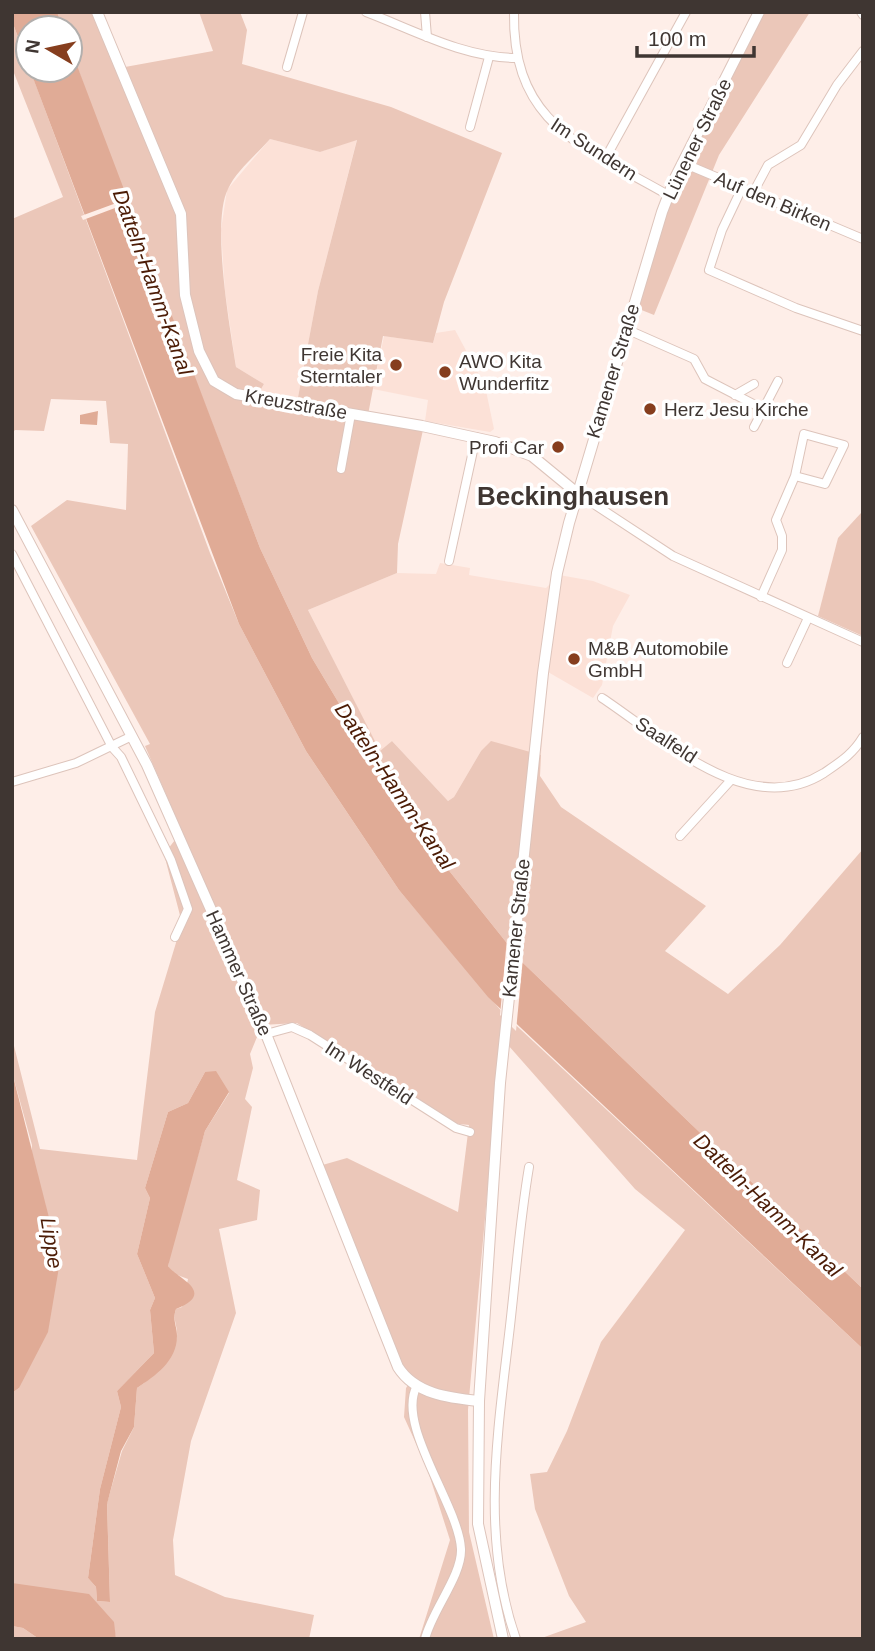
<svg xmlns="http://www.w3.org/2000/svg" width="875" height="1651" font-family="Helvetica,sans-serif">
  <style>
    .built { fill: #fce1d7 }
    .green { fill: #ebc7b9; fill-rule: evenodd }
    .water { fill: #e0ab96 }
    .pier { fill: #feeee8 }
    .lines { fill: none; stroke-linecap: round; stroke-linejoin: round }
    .street-casing { stroke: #ddc4bb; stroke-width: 10 }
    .secondary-casing { stroke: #ddc4bb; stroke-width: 12 }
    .street { stroke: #fff; stroke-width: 8 }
    .secondary { stroke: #fff; stroke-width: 10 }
    .poi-dot { fill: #863e1e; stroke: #fff; stroke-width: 2.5 }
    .labels { text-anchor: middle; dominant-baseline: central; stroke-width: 7; stroke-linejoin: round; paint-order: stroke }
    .street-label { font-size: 19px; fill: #3f3632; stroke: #fff }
    .poi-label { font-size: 19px; fill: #3f3632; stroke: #fff; text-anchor: start }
    .water-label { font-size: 21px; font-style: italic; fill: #4c1c06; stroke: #fff }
    .district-label { font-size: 26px; font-weight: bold; fill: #3f3632; stroke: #fff }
  </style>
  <rect width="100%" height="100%" fill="#feeee8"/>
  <!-- built -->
  <g class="built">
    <polygon points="270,139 320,152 357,139 318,291 296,408 258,394 264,384 236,367 225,291 221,230 227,190"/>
    <polygon points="455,330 485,386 494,429 490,432 425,421 428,400 373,389 384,336 433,343 436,333"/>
    <polygon points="440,563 470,568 469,575 546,588 559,575 593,581 630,595 613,626 602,685 593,698 548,672 541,755 481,751 454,797 448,801 392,741 380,752 308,610 397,573 436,574"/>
  </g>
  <!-- green -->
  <g class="green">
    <path d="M 57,12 L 102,12 L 125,67 L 213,51 L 199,12 L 240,12 L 247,30 L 242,64 L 391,107 L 502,153 L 444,302 L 433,343 L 383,336 L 367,420 L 423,430 L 398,544 L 397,573 L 308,610 L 380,751 L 392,741 L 448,801 L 454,797 L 481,751 L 491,741 L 541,755 L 540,776 L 561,807 L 706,906 L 665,951 L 728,994 L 780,945 L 863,849 L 863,1289 L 522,962 L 431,848 L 371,757 L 312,658 L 260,548 L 107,149 L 70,47 L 70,28 L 63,28 ZM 270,139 L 320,152 L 357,140 L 318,291 L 296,408 L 258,394 L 264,384 L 236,367 C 230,328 211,222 228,189 C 236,171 257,154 270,139 Z"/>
    <polygon points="755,12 810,12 719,155 654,315 629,305 663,203"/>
    <path d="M 12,21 L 210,553 L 239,624 L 306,751 L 399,890 L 503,1013 L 863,1349 L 863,1639 L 539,1639 L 586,1622 L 569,1596 L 535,1509 L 530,1474 L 547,1472 L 567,1431 L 601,1342 L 685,1230 L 635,1189 L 501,1037 L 468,1410 L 469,1532 L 494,1639 L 419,1639 L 450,1540 L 427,1468 L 404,1417 L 406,1388 L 411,1381 L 403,1375 L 319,1166 L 347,1158 L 458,1212 L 469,1125 L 450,1123 L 297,1023 L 262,1025 L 250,1054 L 253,1068 L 245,1099 L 252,1107 L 237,1180 L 260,1190 L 257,1220 L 219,1229 L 236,1313 L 191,1441 L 173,1540 L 175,1575 L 225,1597 L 314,1615 L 309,1639 L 116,1639 L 113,1622 L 12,1583 L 12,1393 L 19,1388 L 32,1145 L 12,1072 L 12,1038 L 40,1149 L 137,1160 L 155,1012 L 182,923 L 164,854 L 182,831 L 145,746 L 150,744 L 31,526 L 67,500 L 126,510 L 128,444 L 110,443 L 106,401 L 51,399 L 44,431 L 15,430 L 12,433 L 12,219 L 63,197 L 12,68 ZM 205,1072 L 229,1093 L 205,1131 L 171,1247 L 168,1266 L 172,1273 L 188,1279 L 182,1307 L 176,1309 C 172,1320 178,1326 177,1336 C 173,1359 155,1376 137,1388 L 134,1427 L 122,1451 L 107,1503 L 110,1602 L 97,1601 L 96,1587 L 88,1578 L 100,1489 L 121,1407 L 117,1391 L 154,1353 L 150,1310 L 155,1298 L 137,1254 L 150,1198 L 145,1188 L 168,1112 L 188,1103 Z"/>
    <polygon points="861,513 863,514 863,636 818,616 838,538"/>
    <polygon points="12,1626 23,1628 39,1639 12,1639"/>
  </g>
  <!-- water -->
  <g class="water">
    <polygon points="12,12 57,12 63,28 28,28 28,64 12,21"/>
    <polygon points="70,47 260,548 312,658 371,757 431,848 522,962 863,1289 863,1349 488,997 399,890 306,751 239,624 30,70 70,70"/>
    <polygon points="98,411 97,425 80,424 80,415"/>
    <path d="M 216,1071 L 229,1092 L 205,1131 L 168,1266 C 176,1278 218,1292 176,1309 C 172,1320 177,1326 177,1336 C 177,1361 155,1376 137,1388 L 134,1427 L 121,1451 L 107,1504 L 110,1602 L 97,1601 L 96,1587 L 88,1578 L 100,1489 L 121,1407 L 117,1391 L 154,1353 L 150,1310 L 155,1298 L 137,1254 L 150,1198 L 145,1188 L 168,1112 L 188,1103 L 205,1072 Z"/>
    <polygon points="12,1072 60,1261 48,1332 19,1388 12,1393"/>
    <polygon points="12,1583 89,1594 114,1622 116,1639 39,1639 23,1628 12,1626"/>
  </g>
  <!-- pier -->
  <g class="pier">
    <polygon points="130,198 131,202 83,220 81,216"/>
    <polygon points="507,938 523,958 516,1031 500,1015"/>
  </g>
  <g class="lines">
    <defs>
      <g id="street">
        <path d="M 366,12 C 416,31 462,57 516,58"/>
        <polyline points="425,12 427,37"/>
        <path d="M 514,12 C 512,125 583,146 668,195"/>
        <polyline points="861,12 863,15"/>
        <polyline points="287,67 303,12"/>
        <polyline points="470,127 489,57"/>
        <polyline points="605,159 686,12"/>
        <polyline points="683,163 863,239"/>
        <polyline points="742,188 722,230 709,270 796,308 863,331"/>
        <polyline points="753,193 768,165 801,145 837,85 863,51"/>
        <polyline points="626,329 694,359 705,379 763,409"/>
        <polyline points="735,395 754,384"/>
        <polyline points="754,427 778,381"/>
        <polyline points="341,469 351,414"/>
        <polyline points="577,493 673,556 863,642"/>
        <polyline points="12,554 112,747 121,757 171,860 188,909 175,937"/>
        <polyline points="449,561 476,437"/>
        <polyline points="761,597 782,550 782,536 776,520 795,476 804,434 844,445 825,484 795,476"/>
        <polyline points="787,663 808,618"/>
        <path d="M 602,698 C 663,738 748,821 824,773 C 840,762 853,754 863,737"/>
        <polyline points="12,782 76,763 132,736"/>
        <polyline points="680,836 731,780"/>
        <polyline points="266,1034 292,1027 310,1035 456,1128 470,1132"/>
        <path d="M 417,1386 C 395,1424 459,1506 461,1549 C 462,1576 432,1610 425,1639"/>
        <path d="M 516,1639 C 480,1537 498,1431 510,1326 C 516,1273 520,1220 529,1167"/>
      </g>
      <g id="secondary">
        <polyline points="97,12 181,214 185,295 199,351 214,381 236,394 422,426 495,442 532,456 577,493"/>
        <path d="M 12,510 L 147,765 L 266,1034 L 398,1367 C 415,1394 449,1398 479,1401"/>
        <polyline points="503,1639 478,1524 479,1401 500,1083 543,673 557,573 569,523 662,212 675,178 759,12"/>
      </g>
    </defs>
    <!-- street casing -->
    <use href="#street" class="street-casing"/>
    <!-- secondary casing -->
    <use href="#secondary" class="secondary-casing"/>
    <!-- street -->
    <use href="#street" class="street"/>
    <!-- secondary -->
    <use href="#secondary" class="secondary"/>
  </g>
  <!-- markers -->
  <g class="poi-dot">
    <circle cx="396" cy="365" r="7"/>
    <circle cx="445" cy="372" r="7"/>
    <circle cx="650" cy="409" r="7"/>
    <circle cx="558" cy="447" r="7"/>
    <circle cx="574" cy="659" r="7"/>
  </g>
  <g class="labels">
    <!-- street labels -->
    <g class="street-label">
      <text transform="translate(697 139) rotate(-64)">Lünener Straße</text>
      <text transform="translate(594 149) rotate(33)">Im Sundern</text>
      <text transform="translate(773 201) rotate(23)">Auf den Birken</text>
      <text transform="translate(613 371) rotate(-73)">Kamener Straße</text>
      <text transform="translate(296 404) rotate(10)">Kreuzstraße</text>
      <text transform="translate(666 740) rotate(33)">Saalfeld</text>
      <text transform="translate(516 928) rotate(-84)">Kamener Straße</text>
      <text transform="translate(239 973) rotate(66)">Hammer Straße</text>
      <text transform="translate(369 1073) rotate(33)">Im Westfeld</text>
    </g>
    <!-- poi labels -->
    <g class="poi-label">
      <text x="382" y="354" text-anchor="end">Freie Kita<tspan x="382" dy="22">Sterntaler</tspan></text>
      <text x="459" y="361">AWO Kita<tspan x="459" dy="22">Wunderfitz</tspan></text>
      <text x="664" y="409">Herz Jesu Kirche</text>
      <text x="544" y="447" text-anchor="end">Profi Car</text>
      <text x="588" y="648">M&amp;B Automobile<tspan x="588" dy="22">GmbH</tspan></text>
    </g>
    <!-- water labels -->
    <g class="water-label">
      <text transform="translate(153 282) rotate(70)">Datteln-Hamm-Kanal</text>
      <text transform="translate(395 786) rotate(56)">Datteln-Hamm-Kanal</text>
      <text transform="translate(768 1205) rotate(44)">Datteln-Hamm-Kanal</text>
      <text transform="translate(52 1243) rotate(81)">Lippe</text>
    </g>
    <!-- district labels -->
    <g class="district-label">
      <text x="573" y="496">Beckinghausen</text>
    </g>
  </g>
  <!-- border -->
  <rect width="875" height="1651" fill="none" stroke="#3f3632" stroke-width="28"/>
  <!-- north arrow -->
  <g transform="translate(49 49) rotate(279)"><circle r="33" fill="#ffffff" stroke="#b2afad" stroke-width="2"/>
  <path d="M0-5L12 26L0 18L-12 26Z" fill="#863e1e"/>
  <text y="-10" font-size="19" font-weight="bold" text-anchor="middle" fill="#3f3632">N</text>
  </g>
  <!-- scale -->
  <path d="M637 46v10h117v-10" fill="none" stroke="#3f3632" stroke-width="3.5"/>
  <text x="648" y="46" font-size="21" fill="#3f3632" stroke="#ffffff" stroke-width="5" paint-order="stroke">100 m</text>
</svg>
